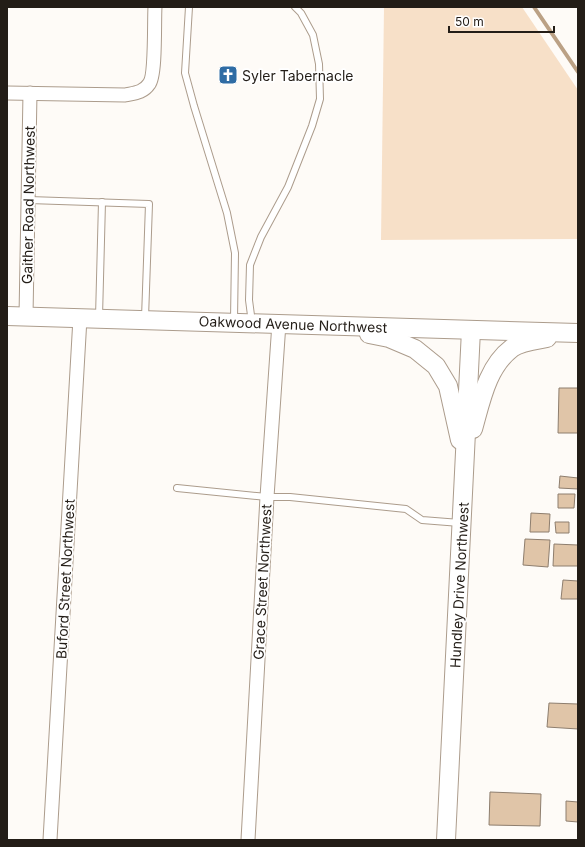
<svg xmlns="http://www.w3.org/2000/svg" width="585" height="847" font-family="Inter,sans-serif">
  <style>
    .green { fill: #f7e0c8 }
    .lines { fill: none; stroke-linecap: round; stroke-linejoin: round }
    .stream { stroke: #bba185; stroke-width: 4 }
    .building { fill: #e0c5a8; stroke: #8e7e6e }
    .lane-casing { stroke: #ac9c8c; stroke-width: 8 }
    .street-casing { stroke: #ac9c8c; stroke-width: 15 }
    .secondary-casing { stroke: #ac9c8c; stroke-width: 20 }
    .lane { stroke: #fff; stroke-width: 6 }
    .street { stroke: #fff; stroke-width: 13 }
    .secondary { stroke: #fff; stroke-width: 18 }
    .labels { text-anchor: middle; dominant-baseline: central; stroke-width: 3.5; stroke-linejoin: round; paint-order: stroke }
    .poi-label { font-size: 14px; fill: #231d17; stroke: #fff; text-anchor: start }
    .street-label { font-size: 14px; fill: #231d17; stroke: #fff }
  </style>
  <rect width="100%" height="100%" fill="#fefbf7"/>
  <!-- green -->
  <polygon class="green" points="384,7 522,7 578,90 578,239 381,240"/>
  <g class="lines">
    <!-- stream -->
    <polyline class="stream" points="534,7 578,72"/>
  </g>
  <!-- building -->
  <g class="building">
    <polygon points="559,388 578,388 578,433 558,433"/>
    <polygon points="560,476 578,478 578,489 559,488"/>
    <polygon points="558,494 575,494 574,508 558,508"/>
    <polygon points="531,513 550,514 549,532 530,532"/>
    <polygon points="555,522 569,522 569,533 556,533"/>
    <polygon points="525,539 550,540 548,567 523,565"/>
    <polygon points="554,544 578,545 578,566 553,566"/>
    <polygon points="563,580 578,581 578,599 561,599"/>
    <polygon points="549,703 578,704 578,729 547,727"/>
    <polygon points="490,792 541,794 540,826 489,825"/>
    <polygon points="566,801 578,802 578,822 566,821"/>
  </g>
  <g class="lines">
    <defs>
      <g id="lane">
        <polyline points="189,7 185,73 194,106 227,213 235,253 234,320"/>
        <polyline points="29,200 149,204 145,318"/>
        <polyline points="99,317 102,202"/>
        <polyline points="252,323 249,300 250,265 261,237 288,187 312,126 320,99 319,64 313,35 301,13 295,7"/>
        <polyline points="177,488 267,497 290,497 406,509 422,520 460,523"/>
      </g>
      <g id="street">
        <path d="M 7,93 L 125,95 C 134,93 143,93 149,84 C 156,76 154,21 155,7"/>
        <polyline points="26,316 30,93"/>
        <polyline points="50,840 80,318"/>
        <polyline points="248,840 267,497 279,323"/>
      </g>
      <g id="secondary">
        <polyline points="7,316 578,333"/>
        <polyline points="369,334 389,338 415,349 436,366 448,386 460,440"/>
        <path d="M 473,429 C 481,401 487,367 512,348 C 520,342 537,340 547,338"/>
        <polyline points="446,840 471,330"/>
      </g>
    </defs>
    <!-- lane casing -->
    <use href="#lane" class="lane-casing"/>
    <!-- street casing -->
    <use href="#street" class="street-casing"/>
    <!-- secondary casing -->
    <use href="#secondary" class="secondary-casing"/>
    <!-- lane -->
    <use href="#lane" class="lane"/>
    <!-- street -->
    <use href="#street" class="street"/>
    <!-- secondary -->
    <use href="#secondary" class="secondary"/>
  </g>
  <!-- icons -->
  <defs>
    <symbol id="church-square" viewBox="-11 -11 22 22"><rect x="-9" y="-9" width="18" height="18" rx="4" fill="#2f6ca4" stroke="#fff"/><path d="M-1.2-6h2.4v3.5h3.3v2.4h-3.3V6h-2.4V-.1h-3.3v-2.4h3.3Z" fill="#fff"/></symbol>
  </defs>
  <g fill-rule="evenodd">
    <use href="#church-square" x="217" y="64" width="22" height="22"/>
  </g>
  <g class="labels">
    <!-- poi labels -->
    <g class="poi-label">
      <text x="242" y="75">Syler Tabernacle</text>
    </g>
    <!-- street labels -->
    <g class="street-label">
      <text transform="translate(28 205) rotate(-89)">Gaither Road Northwest</text>
      <text transform="translate(293 324) rotate(2)">Oakwood Avenue Northwest</text>
      <text transform="translate(65 579) rotate(-87)">Buford Street Northwest</text>
      <text transform="translate(262 582) rotate(-87)">Grace Street Northwest</text>
      <text transform="translate(459 585) rotate(-87)">Hundley Drive Northwest</text>
    </g>
  </g>
  <!-- border -->
  <rect width="585" height="847" fill="none" stroke="#231d17" stroke-width="16"/>
  <!-- scale -->
  <path d="M449 26v6h105v-6" fill="none" stroke="#231d17" stroke-width="2"/>
  <text x="455" y="26" font-size="12" fill="#231d17" stroke="#ffffff" stroke-width="3" paint-order="stroke">50 m</text>
</svg>
